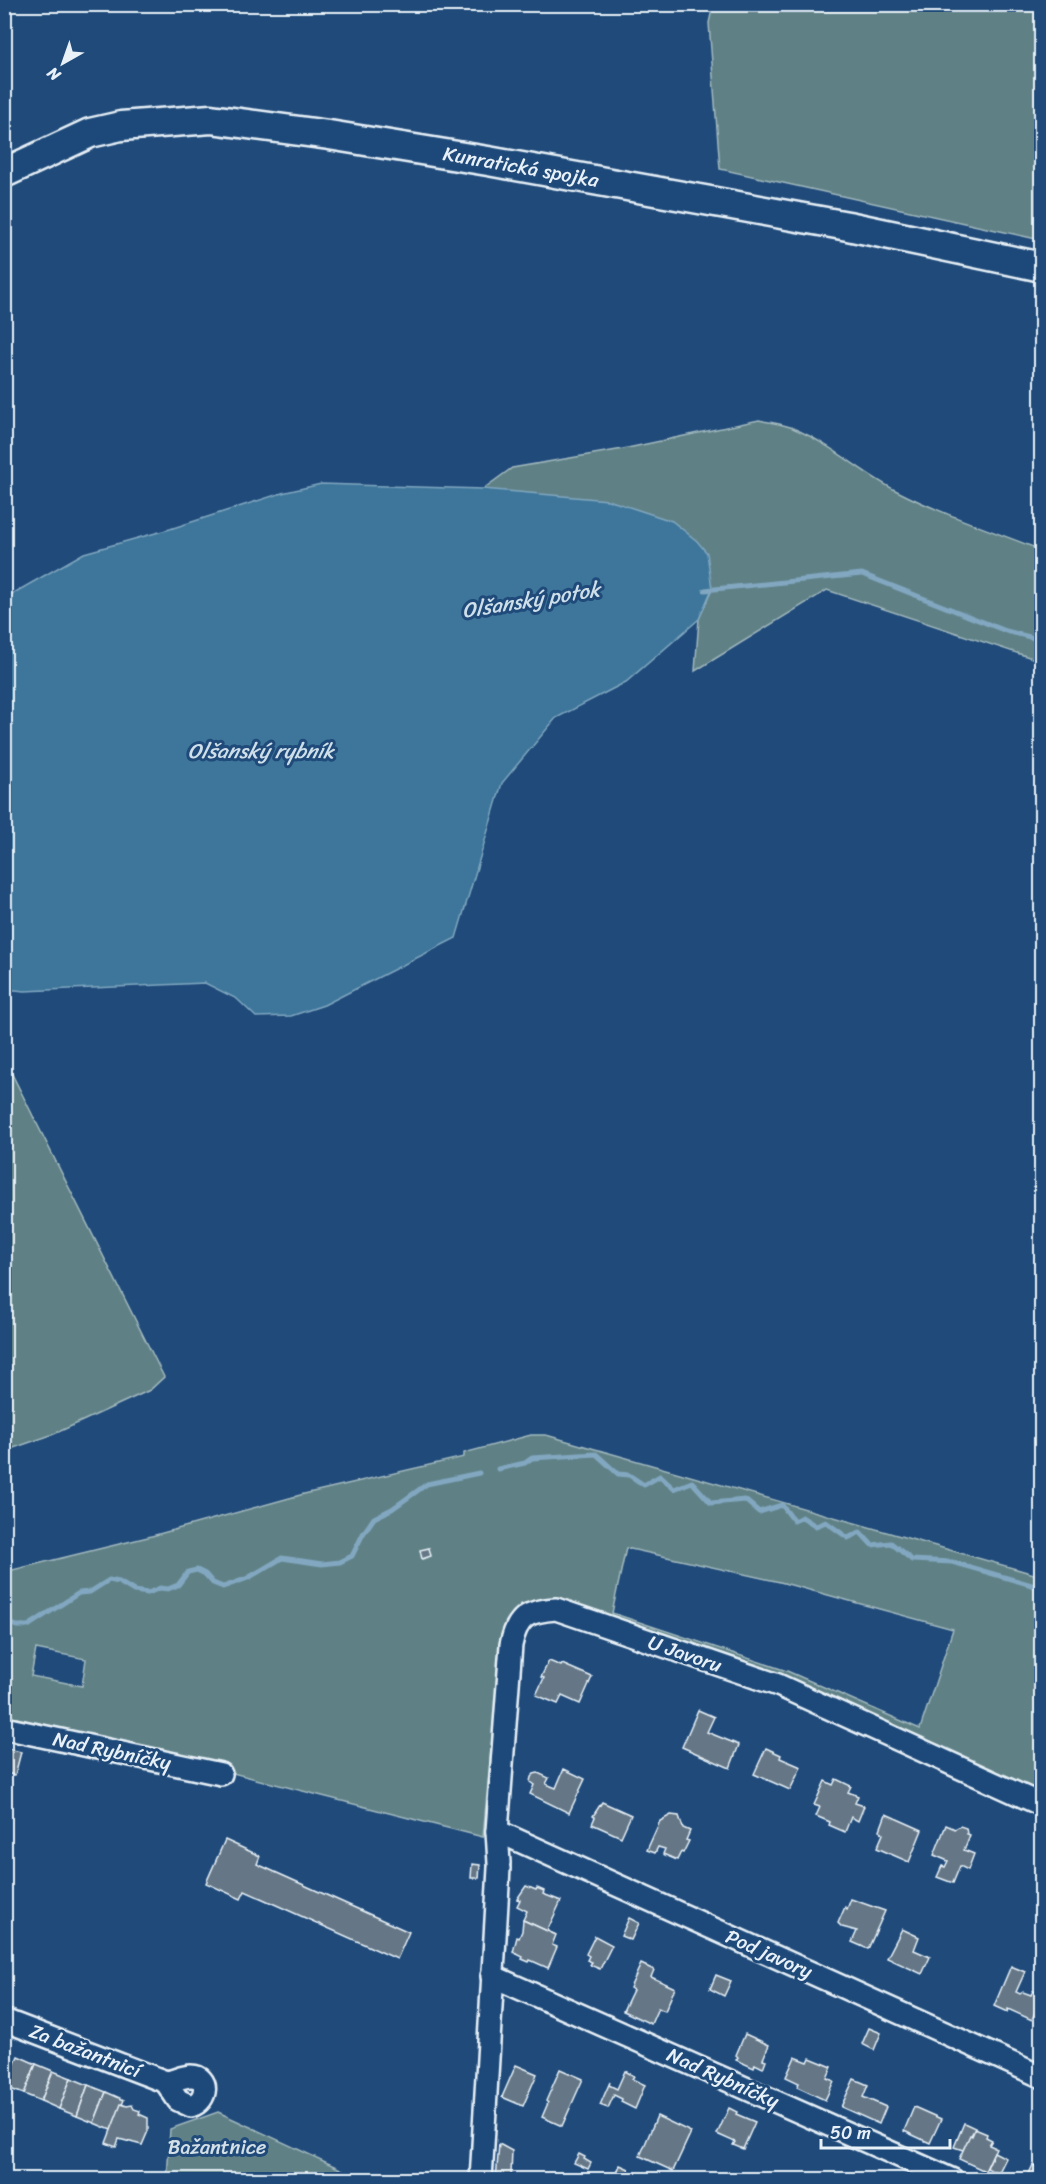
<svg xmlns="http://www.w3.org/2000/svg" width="1046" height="2184" font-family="Sriracha,sans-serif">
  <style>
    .green { fill: #5e8186; stroke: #a3b9bf; stroke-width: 1.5; fill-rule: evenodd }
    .water { fill: #3e769a; stroke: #82a7c0; stroke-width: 1.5 }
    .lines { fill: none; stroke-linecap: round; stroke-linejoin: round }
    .stream { stroke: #82a7c0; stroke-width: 5 }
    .building { fill: #657786; stroke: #e8f1f8; stroke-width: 1.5 }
    .minor-casing { stroke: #e8f1f8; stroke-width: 26 }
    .secondary-casing { stroke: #e8f1f8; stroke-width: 33 }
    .minor { stroke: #1f4a7a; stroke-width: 21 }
    .secondary { stroke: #1f4a7a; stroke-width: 28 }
    .labels { text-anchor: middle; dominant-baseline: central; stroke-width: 6; stroke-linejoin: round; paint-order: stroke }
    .street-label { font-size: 20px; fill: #e8f1f8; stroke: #1f4a7a }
    .park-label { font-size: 20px; fill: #d3e0e7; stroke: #1f4a7a }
    .water-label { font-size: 21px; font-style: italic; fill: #cedfea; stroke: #1f4a7a }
  </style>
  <rect width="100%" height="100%" fill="#1f4a7a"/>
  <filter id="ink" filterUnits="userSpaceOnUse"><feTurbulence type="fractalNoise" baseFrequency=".0167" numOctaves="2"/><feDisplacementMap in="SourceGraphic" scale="12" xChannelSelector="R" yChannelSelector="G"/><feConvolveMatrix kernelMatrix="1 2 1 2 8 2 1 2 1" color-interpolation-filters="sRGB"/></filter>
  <g filter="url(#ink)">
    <!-- green -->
    <g class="green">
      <polygon points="713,5 1041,5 1041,240 720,169 709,23"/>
      <path d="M 759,420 C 771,423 785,424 795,429 C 832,445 862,473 897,491 C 944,515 993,531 1041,550 L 1041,661 L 827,590 L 695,671 L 699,619 L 712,589 L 483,489 L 512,468 L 623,449 Z"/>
      <polygon points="10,1066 12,1074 164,1377 150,1390 54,1434 5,1451 4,1067"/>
      <path d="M 531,1435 L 546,1435 L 1041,1576 L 1041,1792 L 780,1674 L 552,1598 L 521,1604 L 506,1622 L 500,1652 L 483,1837 L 5,1715 L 4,1572 L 148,1537 L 304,1494 L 464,1457 L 464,1453 ZM 626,1548 L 780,1582 L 953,1629 L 920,1729 L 787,1671 L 612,1613 ZM 36,1649 L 86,1659 L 82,1686 L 31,1676 Z"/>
      <polygon points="218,2112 362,2179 167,2179 170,2129"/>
    </g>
    <!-- water -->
    <polygon class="water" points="321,484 483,489 608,500 672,521 697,541 707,553 712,589 699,619 626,682 556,718 502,783 456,938 324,1005 291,1016 256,1017 237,999 205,983 25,991 5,989 5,598 84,553 170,529 282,493"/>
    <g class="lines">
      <!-- stream -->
      <g class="stream">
        <polyline points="705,590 862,574 1006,631 1042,640"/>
        <polyline points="498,1469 525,1463 532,1458 596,1454 618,1474 629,1475 644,1485 660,1476 674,1489 692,1482 711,1503 745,1500 759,1512 782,1505 794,1521 802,1517 816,1526 826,1522 848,1538 860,1532 872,1545 891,1543 912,1560 952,1562 1042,1588"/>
        <polyline points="4,1621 17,1626 28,1626 79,1593 90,1592 109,1580 119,1582 134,1591 148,1593 160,1588 168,1589 178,1585 188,1572 197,1570 205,1574 213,1583 223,1587 248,1578 282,1558 322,1564 340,1562 352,1556 363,1534 374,1518 392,1509 427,1484 479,1473"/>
      </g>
    </g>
    <!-- building -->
    <g class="building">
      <polygon points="429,1548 431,1556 422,1559 420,1550"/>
      <polygon points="549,1661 561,1666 562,1664 592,1677 580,1704 562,1696 558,1704 536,1695 544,1678 541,1677"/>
      <polygon points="698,1710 714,1717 707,1732 739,1745 730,1768 682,1747"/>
      <polygon points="4,1748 21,1752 15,1775 4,1773"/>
      <polygon points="766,1748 781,1755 780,1758 801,1767 790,1790 754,1774"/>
      <polygon points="564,1769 585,1779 569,1813 530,1794 534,1785 530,1782 531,1777 534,1774 538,1773 549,1778 546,1784 556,1788"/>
      <polygon points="836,1779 851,1786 848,1792 858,1796 855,1803 864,1806 858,1821 851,1817 845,1832 829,1825 830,1822 816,1816 820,1807 814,1805 825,1781 833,1785"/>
      <polygon points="602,1802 631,1815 621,1837 592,1824 595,1817 593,1816"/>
      <polygon points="886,1814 922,1830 909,1862 877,1848 883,1834 880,1830"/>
      <polygon points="671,1815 679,1816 683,1828 690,1831 686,1840 689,1841 683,1853 681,1852 677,1860 663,1854 665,1849 658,1847 655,1853 647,1850 660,1821"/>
      <polygon points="946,1825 955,1829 960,1826 966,1828 967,1834 970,1835 964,1850 974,1854 968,1870 960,1866 953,1883 937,1877 942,1866 945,1867 948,1861 934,1855"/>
      <polygon points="225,1840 260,1856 257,1864 409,1932 397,1959 245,1891 241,1899 206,1883"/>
      <polygon points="472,1864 480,1865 479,1878 471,1878"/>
      <polygon points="526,1886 536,1890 537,1888 544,1891 543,1894 561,1901 547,1931 556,1935 523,1920 527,1911 517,1906 520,1900 517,1899"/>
      <polygon points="851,1899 885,1911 868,1949 852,1942 857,1931 842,1927 838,1923 845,1907 847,1909"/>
      <polygon points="629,1918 639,1923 631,1940 621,1936"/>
      <polygon points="523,1920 556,1935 552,1945 557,1947 548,1968 530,1960 529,1962 522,1959 523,1957 513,1952 517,1937 519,1938 522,1931"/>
      <polygon points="902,1929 919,1937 914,1950 930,1957 922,1974 887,1958"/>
      <polygon points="595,1936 612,1945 600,1969 590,1965 592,1962 587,1960 589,1956 586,1954"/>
      <polygon points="641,1964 654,1970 651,1977 675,1988 665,2011 658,2008 651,2024 623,2011 633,1990 630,1988"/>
      <polygon points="1011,1966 1025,1972 1016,1992 1020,1994 1023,1992 1031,1995 1033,1991 1042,1994 1032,2020 1008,2009 1007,2012 994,2006"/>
      <polygon points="716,1975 731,1981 724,1996 710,1989"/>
      <polygon points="869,2028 881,2033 874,2050 862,2044"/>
      <polygon points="745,2034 769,2045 763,2059 766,2060 763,2068 755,2064 754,2068 736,2060 738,2057 736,2055"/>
      <polygon points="18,2056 36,2064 24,2094 5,2087"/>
      <polygon points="795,2057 808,2062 810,2058 832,2067 827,2078 834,2081 825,2100 797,2087 799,2083 786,2077"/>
      <polygon points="36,2064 53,2071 41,2101 24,2094"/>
      <polygon points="516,2065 537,2074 523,2106 502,2097"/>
      <polygon points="560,2069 583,2079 562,2126 542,2117 548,2103 546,2101"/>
      <polygon points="53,2071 71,2078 59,2109 41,2101"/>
      <polygon points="625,2071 634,2076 632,2079 645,2085 635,2109 621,2102 622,2099 614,2095 608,2108 600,2105 610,2082 609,2085 617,2089"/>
      <polygon points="71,2078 88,2085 77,2116 59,2109"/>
      <polygon points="854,2079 868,2085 863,2097 886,2107 879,2124 841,2107"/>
      <polygon points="88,2085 106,2092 94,2123 77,2116"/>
      <polygon points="106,2092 124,2100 111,2130 94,2123"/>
      <polygon points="121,2104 127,2106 132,2105 134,2109 140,2111 139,2114 148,2118 148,2131 142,2145 119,2139 116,2147 106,2143"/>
      <polygon points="914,2107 941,2119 930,2143 904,2131"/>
      <polygon points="729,2108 737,2112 736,2114 755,2122 743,2149 733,2145 735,2142 717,2134"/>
      <polygon points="657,2116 691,2132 673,2171 640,2156"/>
      <polygon points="964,2123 975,2128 963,2150 954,2147"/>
      <polygon points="975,2129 987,2134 986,2137 992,2140 989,2145 996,2148 985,2171 959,2159 970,2135 972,2136"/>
      <polygon points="499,2144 512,2151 511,2174 523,2180 496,2180"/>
      <polygon points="994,2152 1006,2158 998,2174 987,2168"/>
      <polygon points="579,2154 585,2157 584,2159 591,2163 588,2169 574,2163"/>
      <polygon points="620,2165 629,2169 628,2172 645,2180 614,2180"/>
      <polygon points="1033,2165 1042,2169 1042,2180 1026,2180"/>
    </g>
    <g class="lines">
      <defs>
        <g id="minor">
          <polyline points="4,1728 221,1774"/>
          <polyline points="497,1831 1042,2077"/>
          <path d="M 499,1863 L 497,1831 L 511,1645 C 517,1616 528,1611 556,1609 L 778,1685 L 1042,1805"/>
          <polyline points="492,1976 953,2180"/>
          <path d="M 4,2020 L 166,2082 L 178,2100 L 191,2106 C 208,2101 210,2076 191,2076 C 183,2076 174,2081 166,2082"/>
          <polyline points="481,2180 499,1868"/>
        </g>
        <polyline id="secondary" points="4,173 90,133 121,126 211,119 329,135 488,161 848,226 1042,267"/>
      </defs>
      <!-- minor casing -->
      <use href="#minor" class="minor-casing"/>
      <!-- secondary casing -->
      <use href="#secondary" class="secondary-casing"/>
      <!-- minor -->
      <use href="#minor" class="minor"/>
      <!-- secondary -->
      <use href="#secondary" class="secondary"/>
    </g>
  </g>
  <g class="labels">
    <!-- street labels -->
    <g class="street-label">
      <text transform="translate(521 167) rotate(10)">Kunratická spojka</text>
      <text transform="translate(685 1654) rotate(19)">U Javoru</text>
      <text transform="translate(112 1751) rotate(12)">Nad Rybníčky</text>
      <text transform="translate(769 1954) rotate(24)">Pod javory</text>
      <text transform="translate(85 2051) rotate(21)">Za bažantnicí</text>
      <text transform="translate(723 2078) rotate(24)">Nad Rybníčky</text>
    </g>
    <!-- park labels -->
    <g class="park-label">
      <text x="217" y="2147">Bažantnice</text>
    </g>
    <!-- water labels -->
    <g class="water-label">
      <text transform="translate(531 600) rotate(-9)">Olšanský potok</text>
      <text x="261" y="751">Olšanský rybník</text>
    </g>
  </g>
  <!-- margin -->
  <rect width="1046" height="2184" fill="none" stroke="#1f4a7a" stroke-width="24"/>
  <rect x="12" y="12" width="1022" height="2160" fill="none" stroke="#e8f1f8" stroke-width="2" filter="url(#ink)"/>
  <!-- north arrow -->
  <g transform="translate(63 63) rotate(220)" stroke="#1f4a7a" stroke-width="4.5" paint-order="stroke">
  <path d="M0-4.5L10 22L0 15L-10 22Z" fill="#e8f1f8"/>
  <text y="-9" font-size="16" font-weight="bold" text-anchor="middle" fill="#e8f1f8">N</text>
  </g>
  <!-- scale -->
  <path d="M821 2139v9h129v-9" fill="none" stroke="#e8f1f8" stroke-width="3"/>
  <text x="830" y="2139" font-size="18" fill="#e8f1f8" stroke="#1f4a7a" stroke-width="4.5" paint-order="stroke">50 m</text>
</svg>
